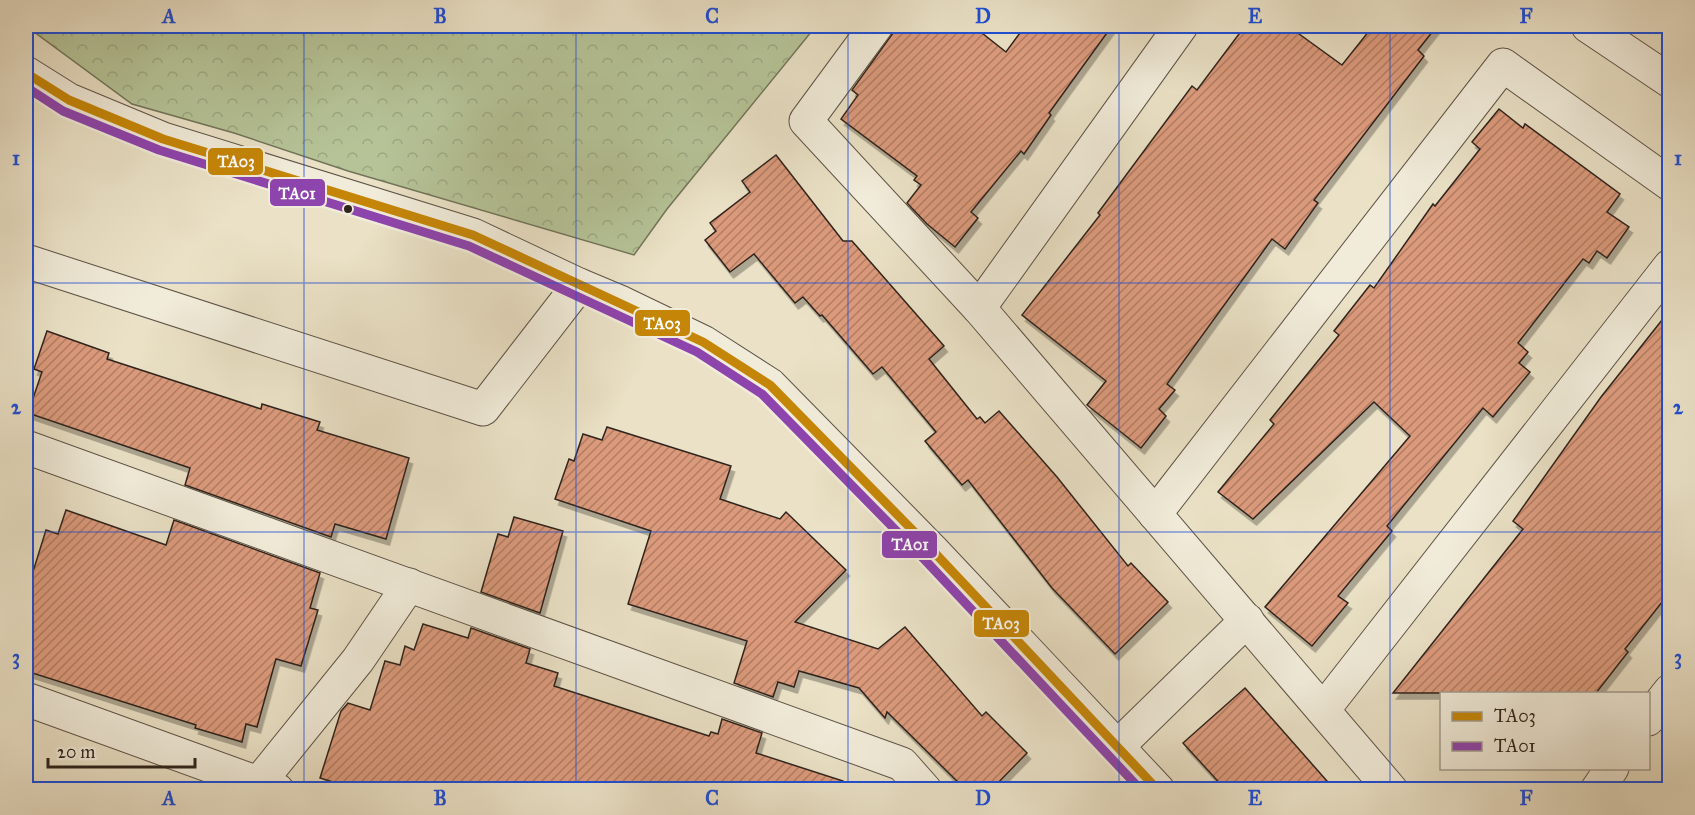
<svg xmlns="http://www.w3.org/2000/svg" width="1695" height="815" font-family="'IM FELL Great Primer',serif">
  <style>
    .forest { fill: url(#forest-crowns); stroke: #72745a; stroke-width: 1.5 }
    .building { fill: url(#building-hatch); stroke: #2f241d; stroke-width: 1.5; filter: url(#shadow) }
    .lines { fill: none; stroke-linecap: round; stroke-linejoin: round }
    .minor-casing { stroke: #5e5347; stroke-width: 35 }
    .tertiary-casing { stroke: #5e5347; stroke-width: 35 }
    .minor { stroke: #f1ecda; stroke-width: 33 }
    .tertiary { stroke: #f1ecda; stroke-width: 33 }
    .bus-1-casing { stroke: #f1ecda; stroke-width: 14 }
    .bus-2-casing { stroke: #f1ecda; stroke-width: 14 }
    .bus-1 { stroke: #c58607; stroke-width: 9 }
    .bus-2 { stroke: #8e44ad; stroke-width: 9 }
    .grid { fill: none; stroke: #1d4ed8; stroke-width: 1.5; stroke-opacity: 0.55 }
    .bus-dot { fill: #2f241d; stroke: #f1ecda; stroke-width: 2 }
    .line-badge { stroke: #f1ecda; stroke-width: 2 }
    .badge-label { font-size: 16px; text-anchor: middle; font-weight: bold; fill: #fff }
    .neatline { fill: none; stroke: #1d4ed8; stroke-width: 2 }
    .grid-label { font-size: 20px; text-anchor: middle; font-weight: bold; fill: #1d4ed8 }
  </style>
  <defs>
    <pattern id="forest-crowns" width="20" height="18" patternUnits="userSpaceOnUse" patternTransform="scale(1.5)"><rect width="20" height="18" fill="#b5c397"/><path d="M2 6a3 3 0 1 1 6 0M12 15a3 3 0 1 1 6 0" fill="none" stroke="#9ca782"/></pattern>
    <pattern id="building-hatch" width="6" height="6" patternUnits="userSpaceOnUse" patternTransform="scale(1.5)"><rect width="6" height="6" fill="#db9a7b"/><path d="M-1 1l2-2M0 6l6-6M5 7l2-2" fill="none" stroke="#b27d64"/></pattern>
    <filter id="shadow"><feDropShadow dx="3.5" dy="6" stdDeviation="0" flood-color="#0004"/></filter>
  </defs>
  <rect width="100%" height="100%" fill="#eae1c6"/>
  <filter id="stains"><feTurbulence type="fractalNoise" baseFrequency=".00333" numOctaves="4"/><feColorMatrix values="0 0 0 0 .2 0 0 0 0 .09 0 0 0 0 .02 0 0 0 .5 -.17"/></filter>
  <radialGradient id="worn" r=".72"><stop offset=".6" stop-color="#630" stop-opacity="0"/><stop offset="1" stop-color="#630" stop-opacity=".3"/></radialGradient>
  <!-- forest -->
  <polygon class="forest" points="26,26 816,26 667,209 634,255 348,171 234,133 132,104"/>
  <!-- building -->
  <g class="building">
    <polygon points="898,26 973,26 1006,52 1025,26 1112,26 1049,113 1051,115 1024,154 1021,151 971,212 978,218 955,247 927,224 907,203 921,185 914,180 917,176 841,119 858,95 852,90"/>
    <polygon points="1245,26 1288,26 1342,65 1373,26 1437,26 1418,50 1424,56 1314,200 1318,203 1285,249 1272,239 1167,384 1175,390 1159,409 1166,416 1141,448 1087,405 1106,381 1022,315 1100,215 1098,213 1192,86 1197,90"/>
    <polygon points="1499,109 1523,128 1525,124 1620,194 1607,212 1629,227 1607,258 1597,251 1589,263 1583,259 1518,343 1528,352 1519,363 1530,372 1493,417 1483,408 1387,526 1392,531 1338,596 1348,603 1312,646 1265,607 1410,436 1374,402 1253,519 1218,492 1274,424 1270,420 1339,335 1334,331 1370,285 1374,288 1433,204 1435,206 1480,149 1472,142"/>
    <polygon points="776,155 843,241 852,241 944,346 929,359 977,419 980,417 985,423 999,411 1057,477 1128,566 1131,563 1168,602 1115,654 1052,588 968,480 962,485 925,441 936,432 882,367 873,374 822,315 820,316 803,297 795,303 754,254 730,272 705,240 716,231 710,223 750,192 742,181"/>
    <polygon points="1670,310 1670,592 1625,649 1628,652 1596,693 1393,693 1523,529 1513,521 1601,397"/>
    <polygon points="47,331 109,353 107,359 261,409 262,404 320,422 317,430 409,458 386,539 335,524 331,537 185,485 190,468 28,413 42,372 34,369"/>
    <polygon points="607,427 731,466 720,499 780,519 786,512 846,570 795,622 878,649 905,627 982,716 986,712 1027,753 992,789 965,789 887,712 885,718 859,688 799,671 794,687 778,682 773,697 734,683 747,641 628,604 651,531 555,499 569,459 574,461 583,434 602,440"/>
    <polygon points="66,510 166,545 174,520 320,573 310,608 318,610 301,666 276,659 257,727 246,724 242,742 195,728 196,725 26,671 26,594 46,530 58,534"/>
    <polygon points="514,517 563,531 540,613 481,592 498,534 508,537"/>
    <polygon points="423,624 468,638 471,628 530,649 526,663 558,673 554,686 709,736 711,732 718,734 722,719 762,733 756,753 843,781 842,789 356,789 320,778 341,711 348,703 370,710 385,661 400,665 405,646 414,650"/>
    <polygon points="1245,688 1334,789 1225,789 1183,743"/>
  </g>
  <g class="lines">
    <defs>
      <g id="minor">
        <polyline points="876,26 806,121 979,308 1391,790"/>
        <polyline points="1588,26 1670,81"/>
        <polyline points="26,261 483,409 579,285"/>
        <polyline points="979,308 1181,26"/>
        <polyline points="26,447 902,764 925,790"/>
        <polyline points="1155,514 1503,65 1670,184"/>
        <polyline points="26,699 277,790"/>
        <polyline points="1323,710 1670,266"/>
        <polyline points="1648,719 1670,691"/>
        <polyline points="1118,746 1247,620"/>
        <polyline points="253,790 358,660 409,585"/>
        <polyline points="1597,790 1612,768"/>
      </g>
      <polyline id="tertiary" points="26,73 69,100 163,139 473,235 579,285 622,303 703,342 770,385 933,551 1158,790"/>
    </defs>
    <!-- minor casing -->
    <use href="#minor" class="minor-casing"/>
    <!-- tertiary casing -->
    <use href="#tertiary" class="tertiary-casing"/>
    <!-- minor -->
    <use href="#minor" class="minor"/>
    <!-- tertiary -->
    <use href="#tertiary" class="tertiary"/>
    <defs>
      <polyline id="bus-1" points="26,73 69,100 163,139 473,235 703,342 770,385 933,551 1158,790"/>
      <polyline id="bus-2" points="26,87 63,111 159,150 469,246 697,352 762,394 924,559 1141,790"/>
    </defs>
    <!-- bus-1 casing -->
    <use href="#bus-1" class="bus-1-casing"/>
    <!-- bus-2 casing -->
    <use href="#bus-2" class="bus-2-casing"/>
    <!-- bus-1 -->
    <use href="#bus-1" class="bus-1"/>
    <!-- bus-2 -->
    <use href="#bus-2" class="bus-2"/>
  </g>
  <!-- grid -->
  <path class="grid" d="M 304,26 L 304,790M 576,26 L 576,790M 848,26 L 848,790M 1119,26 L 1119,790M 1390,26 L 1390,790M 26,283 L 1670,283M 26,532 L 1670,532"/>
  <!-- markers -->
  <circle class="bus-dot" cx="348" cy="209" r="5"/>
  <g class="line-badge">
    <rect x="207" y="147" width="57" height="29" rx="6" fill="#c58607"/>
    <rect x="269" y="178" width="57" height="29" rx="6" fill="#8e44ad"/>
    <rect x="634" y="309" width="57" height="28" rx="6" fill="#c58607"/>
    <rect x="881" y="530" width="57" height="29" rx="6" fill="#8e44ad"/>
    <rect x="973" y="609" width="57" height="29" rx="6" fill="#c58607"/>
  </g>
  <g class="badge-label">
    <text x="236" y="167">TA03</text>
    <text x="297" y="199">TA01</text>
    <text x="662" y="329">TA03</text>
    <text x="910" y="550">TA01</text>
    <text x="1001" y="629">TA03</text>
  </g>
  <!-- margin -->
  <rect width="1695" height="815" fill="none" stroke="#eae1c6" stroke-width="66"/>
  <!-- legend -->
  <rect x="1440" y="692" width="210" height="78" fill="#f1ecda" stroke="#a39c8e" stroke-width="1.5"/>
  <rect x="1452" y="712" width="30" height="9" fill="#c58607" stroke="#a39c8e" stroke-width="1.5"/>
  <text x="1494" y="722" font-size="18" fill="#2f241d">TA03</text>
  <rect x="1452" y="742" width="30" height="9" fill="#8e44ad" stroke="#a39c8e" stroke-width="1.5"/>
  <text x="1494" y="752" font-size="18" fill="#2f241d">TA01</text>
  <!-- scale -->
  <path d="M48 758v9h147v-9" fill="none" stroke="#2f241d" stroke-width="3"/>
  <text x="57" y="758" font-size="18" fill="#2f241d" stroke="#f1ecda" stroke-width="4.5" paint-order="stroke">20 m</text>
  <rect x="33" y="33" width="1629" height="749" class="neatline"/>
  <g class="grid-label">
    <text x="169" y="23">A</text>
    <text x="440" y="23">B</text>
    <text x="712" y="23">C</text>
    <text x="983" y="23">D</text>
    <text x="1255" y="23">E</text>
    <text x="1526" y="23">F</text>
    <text x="16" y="165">1</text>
    <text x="1678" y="165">1</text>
    <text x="16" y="414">2</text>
    <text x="1678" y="414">2</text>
    <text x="16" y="664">3</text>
    <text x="1678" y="664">3</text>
    <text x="169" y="805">A</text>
    <text x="440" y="805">B</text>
    <text x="712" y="805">C</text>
    <text x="983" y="805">D</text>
    <text x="1255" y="805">E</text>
    <text x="1526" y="805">F</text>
  </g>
  <rect width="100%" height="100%" filter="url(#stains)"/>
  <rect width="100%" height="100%" fill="url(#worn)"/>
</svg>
